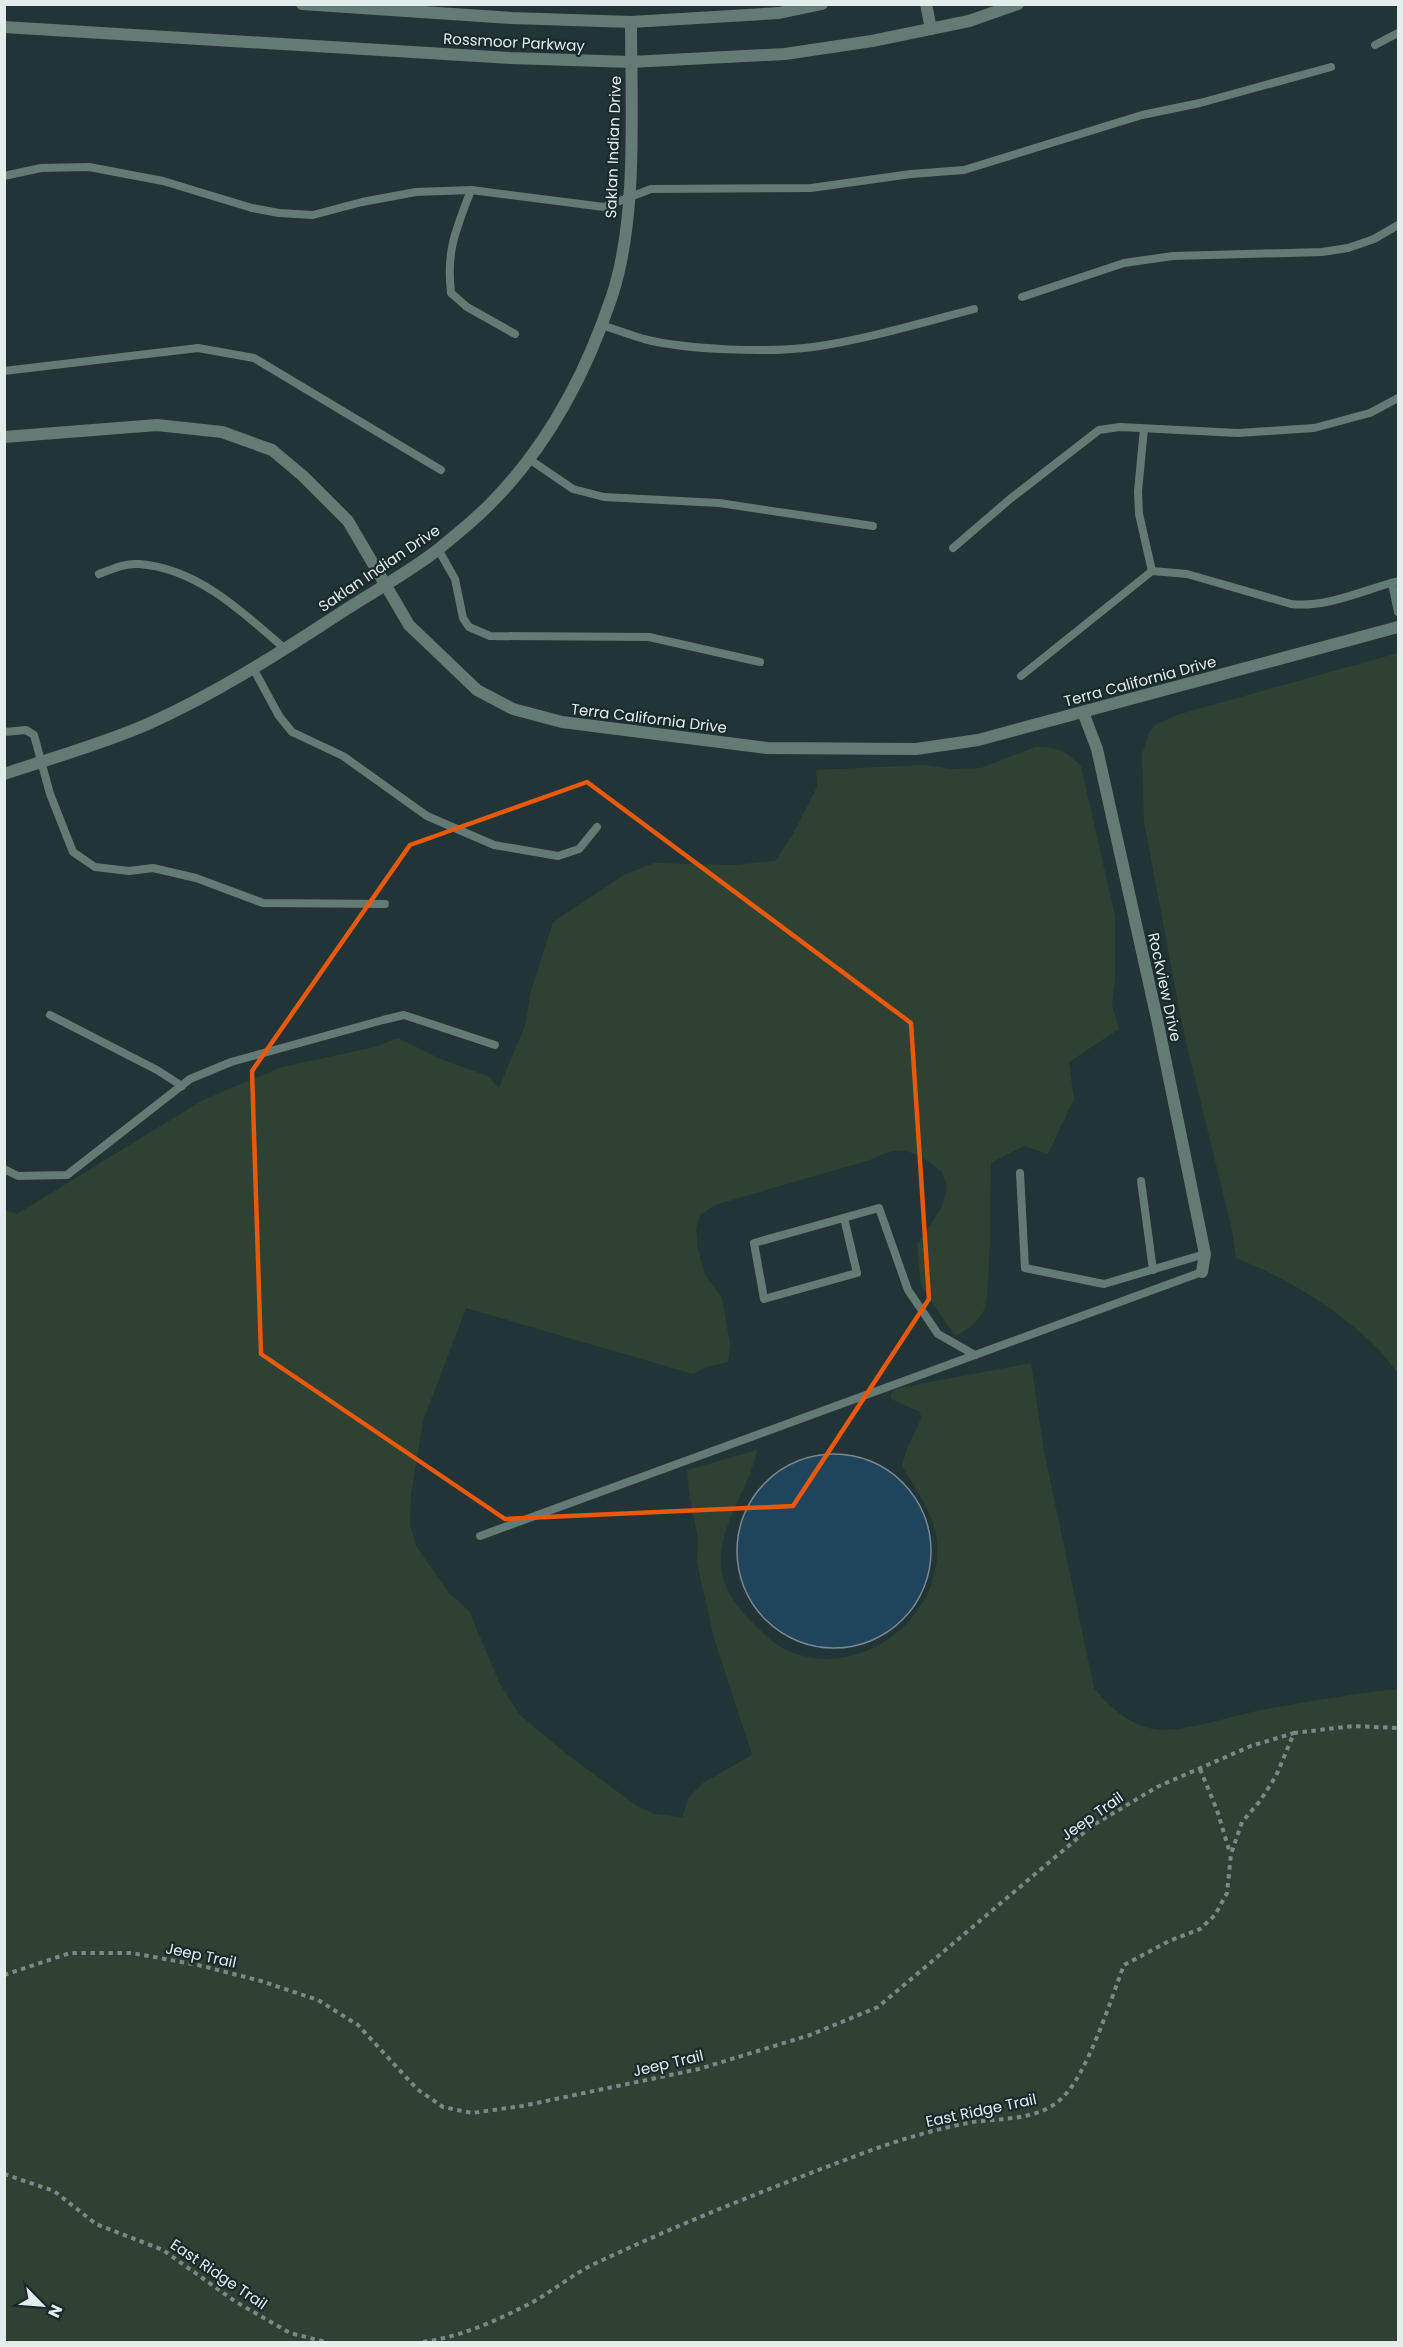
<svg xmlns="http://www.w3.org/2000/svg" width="1403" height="2347" font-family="Poppins,sans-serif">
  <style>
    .green { fill: #2e4132 }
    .building { fill: #20445b; stroke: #7a8892; stroke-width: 1.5 }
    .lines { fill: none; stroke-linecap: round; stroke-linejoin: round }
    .path { stroke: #7a888a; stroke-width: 4; stroke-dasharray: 4.5 4.5; stroke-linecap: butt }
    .service { stroke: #647a75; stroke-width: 8 }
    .minor { stroke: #647a75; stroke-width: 12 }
    .tertiary { stroke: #647a75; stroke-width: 12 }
    .marked { fill: none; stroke: #e8590c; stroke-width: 4.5; stroke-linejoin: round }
    .labels { text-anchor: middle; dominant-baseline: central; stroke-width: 4.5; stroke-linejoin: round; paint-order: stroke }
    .street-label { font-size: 15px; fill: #e3edee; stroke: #1a2a2c }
  </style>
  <rect width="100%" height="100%" fill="#233436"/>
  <!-- green -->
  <g class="green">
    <path d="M 1398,653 L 1398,1373 C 1391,1365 1385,1355 1377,1348 C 1338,1309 1287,1278 1236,1258 L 1232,1230 L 1184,1034 L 1144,822 L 1142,754 L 1149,733 L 1156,724 L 1180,714 Z"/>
    <path d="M 1035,747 C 1057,747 1066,751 1081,766 L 1115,916 L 1115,979 L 1112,1005 L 1119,1029 L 1069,1062 L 1074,1099 L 1048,1154 L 1024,1146 L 991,1163 C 990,1202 991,1241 988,1280 C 987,1290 988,1303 983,1312 C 977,1323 966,1331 955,1336 L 921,1286 L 917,1245 L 942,1207 L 947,1188 L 942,1172 C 915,1151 902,1143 870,1160 L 715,1205 L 700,1215 L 696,1228 L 698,1249 L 705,1275 L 722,1298 L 730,1344 L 728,1362 L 706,1367 L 693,1374 L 466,1308 L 423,1421 L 411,1495 L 410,1524 L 416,1546 L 449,1593 L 469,1611 L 500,1684 L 520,1715 L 564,1752 L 637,1806 L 655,1814 L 682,1817 L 689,1797 L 703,1783 L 752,1755 L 714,1638 L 697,1563 L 698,1539 L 689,1493 L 687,1470 L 757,1450 C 749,1491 718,1524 721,1567 C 723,1588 737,1607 752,1622 C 763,1633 775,1646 791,1652 C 867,1682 952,1609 935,1530 C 929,1505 913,1487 902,1465 L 908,1446 L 921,1419 L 920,1412 L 891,1399 L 891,1393 L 898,1388 L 1031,1363 L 1044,1451 L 1094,1688 C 1109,1707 1129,1724 1153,1729 C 1180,1734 1233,1715 1262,1710 C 1307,1701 1353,1694 1398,1689 L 1398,2342 L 5,2342 L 5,1210 L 17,1214 L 203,1100 L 282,1067 L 375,1047 L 398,1038 L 443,1060 L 488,1076 L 499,1088 L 526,1023 L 530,994 L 553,922 L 624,875 L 654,863 L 734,865 L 775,861 L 793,834 L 817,787 L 816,770 L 923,765 L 952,769 L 981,768 Z"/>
  </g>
  <!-- building -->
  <circle class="building" cx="834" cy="1551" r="97"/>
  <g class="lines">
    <!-- path -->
    <g class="path">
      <polyline points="1200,1769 1217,1810 1230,1853"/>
      <polyline points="4,1975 70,1953 132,1953 198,1965 261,1981 318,2000 358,2025 417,2089 443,2107 472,2113 522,2106 699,2069 810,2035 878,2007 1092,1826 1157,1787 1251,1746 1294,1733"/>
      <polyline points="4,2174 54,2191 96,2224 163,2250 236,2302 290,2333 326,2342"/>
      <path d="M 423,2342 C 460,2337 496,2321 529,2304 C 550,2293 569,2277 590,2266 C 676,2225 765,2190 853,2157 C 889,2143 925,2132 962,2124 C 994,2117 1035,2123 1061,2099 C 1087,2076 1111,1999 1124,1965 L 1169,1941 L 1200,1929 L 1215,1915 L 1227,1893 L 1231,1854 L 1242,1822 L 1260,1801 L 1276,1776 L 1294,1733 L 1353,1726 L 1398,1728"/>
    </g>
    <!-- service -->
    <g class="service">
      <polyline points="1375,45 1398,33"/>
      <polyline points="4,176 41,168 89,167 163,181 252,208 279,213 313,215 362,202 416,192 471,190 604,207 651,189 811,188 911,174 964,170 1142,115 1200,103 1331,67"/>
      <path d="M 471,190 C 456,230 446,250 451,293 L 467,307 L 515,334"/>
      <polyline points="1022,297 1124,263 1173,256 1322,252 1348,248 1374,239 1398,225"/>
      <path d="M 601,325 C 615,329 630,335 644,339 C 687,350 769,353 813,347 C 867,339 921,323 974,309"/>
      <polyline points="4,371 198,348 254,358 441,470"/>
      <polyline points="1144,429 1138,491 1139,514 1152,571"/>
      <polyline points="529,459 573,489 604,497 719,503 873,526"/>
      <polyline points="953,548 1010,499 1099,430 1120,427 1238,433 1314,428 1370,413 1398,398"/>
      <polyline points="438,549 455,579 463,618 469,627 490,636 649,637 760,662"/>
      <path d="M 99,574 C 112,569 125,563 139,564 C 197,568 244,613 285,649"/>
      <polyline points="1392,583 1398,612"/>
      <polyline points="253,668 279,716 292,732 343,756 427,816 494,845 558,856 579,849 597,827"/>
      <path d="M 1021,676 L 1152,571 L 1187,574 L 1291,604 C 1328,608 1363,590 1398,581"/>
      <polyline points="4,732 26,730 34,735 50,794 73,852 95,867 129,871 153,868 196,878 263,903 385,904"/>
      <polyline points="50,1015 157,1070 182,1086"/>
      <polyline points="4,1169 18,1176 67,1175 190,1079 231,1062 383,1020 404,1015 495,1045"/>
      <polyline points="1020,1173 1025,1268 1104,1284 1205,1254"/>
      <polyline points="1141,1181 1153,1270"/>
      <polyline points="844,1218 857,1273 764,1299 754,1243 879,1208 908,1290 938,1334 975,1355"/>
      <polyline points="480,1536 1202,1272"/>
    </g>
    <!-- minor -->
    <g class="minor">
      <polyline points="926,4 931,29"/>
      <polyline points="4,437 157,425 222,432 272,450 303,476 348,521 409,625 477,690 513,709 562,722 767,748 916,749 978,740 1398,627"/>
      <polyline points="1083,712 1097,749 1157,1019 1205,1254 1202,1272"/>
      <path d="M 4,774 C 52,758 102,744 148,724 C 217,693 281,652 345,610 C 376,590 411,571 440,548 C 458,533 477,518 493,501 C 548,445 587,371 612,296 C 638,218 631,105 631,22"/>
    </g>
    <!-- tertiary -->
    <g class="tertiary">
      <polyline points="302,4 512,18 631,22 779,13 822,4"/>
      <polyline points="4,27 510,58 631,62 785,54 872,41 969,21 1018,4"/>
    </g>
  </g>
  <!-- marked area -->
  <path class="marked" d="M 587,782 L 911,1023 L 929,1299 L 793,1506 L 505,1519 L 261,1354 L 252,1071 L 410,845 Z"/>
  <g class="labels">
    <!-- street labels -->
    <g class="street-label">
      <text transform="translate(514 42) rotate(3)">Rossmoor Parkway</text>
      <text transform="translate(613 147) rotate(-88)">Saklan Indian Drive</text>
      <text transform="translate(379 568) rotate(-34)">Saklan Indian Drive</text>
      <text transform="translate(1140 681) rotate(-15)">Terra California Drive</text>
      <text transform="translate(649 718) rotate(7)">Terra California Drive</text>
      <text transform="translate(1165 987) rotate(78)">Rockview Drive</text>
      <text transform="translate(1092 1816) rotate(-35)">Jeep Trail</text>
      <text transform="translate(201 1955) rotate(12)">Jeep Trail</text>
      <text transform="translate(668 2063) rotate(-13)">Jeep Trail</text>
      <text transform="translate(981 2110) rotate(-12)">East Ridge Trail</text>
      <text transform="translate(219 2274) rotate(34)">East Ridge Trail</text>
    </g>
  </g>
  <!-- border -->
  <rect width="1403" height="2347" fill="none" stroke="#e3edee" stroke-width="12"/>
  <!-- north arrow -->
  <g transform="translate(42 2305) rotate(115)" stroke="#1a2a2c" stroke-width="4.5" paint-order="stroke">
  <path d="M0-4.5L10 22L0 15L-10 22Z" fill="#e3edee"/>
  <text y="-9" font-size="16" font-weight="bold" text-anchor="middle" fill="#e3edee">N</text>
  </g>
</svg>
